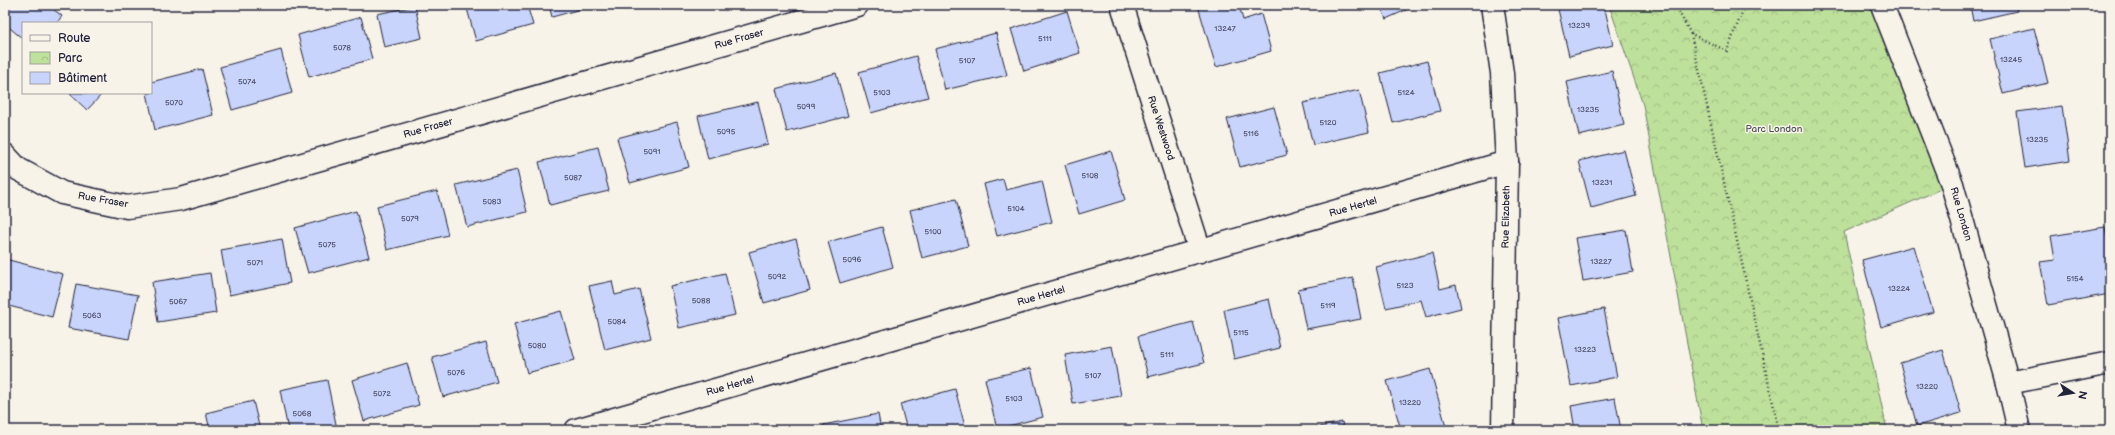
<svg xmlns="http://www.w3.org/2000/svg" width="2115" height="435" font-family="'Balsamiq Sans',sans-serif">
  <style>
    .park { fill: url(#park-crowns); stroke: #70816a }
    .building { fill: #c8d4fb; stroke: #22223b }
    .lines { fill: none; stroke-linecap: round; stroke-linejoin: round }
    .minor-casing { stroke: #22223b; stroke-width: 25 }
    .path { stroke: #22223b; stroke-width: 2.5; stroke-dasharray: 1 3; stroke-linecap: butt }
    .minor { stroke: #f7f3e8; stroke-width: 22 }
    .labels { text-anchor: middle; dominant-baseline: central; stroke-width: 3; stroke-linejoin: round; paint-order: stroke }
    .number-label { font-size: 8px; fill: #4c4e6b }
    .street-label { font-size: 10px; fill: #22223b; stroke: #f7f3e8 }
    .park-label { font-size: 10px; fill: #495253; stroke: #f7f3e8 }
  </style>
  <defs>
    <pattern id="park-crowns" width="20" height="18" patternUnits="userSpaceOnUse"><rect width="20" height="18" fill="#bde09a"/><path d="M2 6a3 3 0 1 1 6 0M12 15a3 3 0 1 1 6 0" fill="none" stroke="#a2c086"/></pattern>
  </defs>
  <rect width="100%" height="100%" fill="#f7f3e8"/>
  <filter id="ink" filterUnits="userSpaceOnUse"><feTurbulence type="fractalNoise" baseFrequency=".025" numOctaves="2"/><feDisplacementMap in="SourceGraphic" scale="8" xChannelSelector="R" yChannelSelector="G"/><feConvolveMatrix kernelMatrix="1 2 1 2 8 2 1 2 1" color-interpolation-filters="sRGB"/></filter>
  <g filter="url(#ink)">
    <!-- park -->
    <polygon class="park" points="1609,5 1882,5 1952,184 1844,232 1887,430 1703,430 1643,105"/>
    <!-- building -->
    <g class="building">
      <polygon points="5,5 48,5 62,16 57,23 23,23 23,39 5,24"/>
      <polygon points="466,5 527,5 533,25 476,41"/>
      <polygon points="549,5 595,5 552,17"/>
      <polygon points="1239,5 1243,20 1261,14 1271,51 1216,67 1198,6"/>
      <polygon points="1380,5 1417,5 1386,19"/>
      <polygon points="1557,5 1604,5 1613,45 1569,56"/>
      <polygon points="1970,5 2016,5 2017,11 1973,21"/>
      <polygon points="415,6 422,38 384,47 377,14"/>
      <polygon points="1067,11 1080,53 1024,71 1011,29"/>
      <polygon points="361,17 372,59 309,77 298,35"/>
      <polygon points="2034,28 2048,83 2003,94 1990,39"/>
      <polygon points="996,33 1007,75 945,90 935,49"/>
      <polygon points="281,50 292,93 232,110 220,67"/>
      <polygon points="916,56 928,97 871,113 859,72"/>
      <polygon points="1427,61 1440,111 1393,123 1380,73"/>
      <polygon points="202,69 213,115 155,130 147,93 151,93 151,82"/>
      <polygon points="1612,71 1624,125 1579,136 1567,82"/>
      <polygon points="836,73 848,116 787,132 776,89"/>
      <polygon points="1359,90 1369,132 1313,145 1303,103"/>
      <polygon points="69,93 103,93 87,110"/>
      <polygon points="758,102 768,144 708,159 698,116"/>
      <polygon points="2062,106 2070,161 2025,168 2017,112"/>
      <polygon points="1274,107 1287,155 1240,167 1227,119"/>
      <polygon points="677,122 689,167 630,183 617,138"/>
      <polygon points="598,147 609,191 550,205 539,162"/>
      <polygon points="1624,150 1636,196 1591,208 1579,161"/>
      <polygon points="1111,151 1125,200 1079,214 1065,165"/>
      <polygon points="517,170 527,212 467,227 456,185"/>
      <polygon points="1003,179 1006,190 1042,181 1052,222 997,236 984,184"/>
      <polygon points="437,191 448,235 387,250 377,206"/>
      <polygon points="956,199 968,246 922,258 910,210"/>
      <polygon points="356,211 369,257 308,273 295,228"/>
      <polygon points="882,227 893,267 840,283 828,242"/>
      <polygon points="2105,227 2110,253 2110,294 2048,305 2040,262 2055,260 2051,236"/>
      <polygon points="1626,230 1633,272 1583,281 1575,238"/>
      <polygon points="282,239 290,283 229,295 221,250"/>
      <polygon points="796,239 810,290 764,303 749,252"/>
      <polygon points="1914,246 1933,312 1881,327 1862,260"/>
      <polygon points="1432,253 1440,289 1456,285 1461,308 1426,317 1421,300 1386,308 1376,267"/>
      <polygon points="5,259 63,274 52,317 5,305"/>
      <polygon points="210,273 216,313 158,322 152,282"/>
      <polygon points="725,273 735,315 679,328 670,286"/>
      <polygon points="1353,278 1361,319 1306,329 1298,289"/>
      <polygon points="612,281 615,295 639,289 651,338 605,350 589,286"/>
      <polygon points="76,284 138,295 129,339 68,328"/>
      <polygon points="1269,299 1280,348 1234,359 1224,310"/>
      <polygon points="1604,309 1617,377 1571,386 1558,318"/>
      <polygon points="561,311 575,360 527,373 514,324"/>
      <polygon points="1193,322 1204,363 1148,377 1138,336"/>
      <polygon points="486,342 497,382 443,397 432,357"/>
      <polygon points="1112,346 1121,396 1073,404 1065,355"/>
      <polygon points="1943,350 1961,413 1917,426 1900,363"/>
      <polygon points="407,363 419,405 364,421 352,380"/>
      <polygon points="1031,368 1043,417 997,429 985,379"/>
      <polygon points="1430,369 1447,430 1401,430 1387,381"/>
      <polygon points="327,380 337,429 288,430 280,390"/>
      <polygon points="955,389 966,430 907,430 900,404"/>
      <polygon points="1615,398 1621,430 1575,430 1571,406"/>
      <polygon points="253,401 260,430 210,430 206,413"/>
      <polygon points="878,414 881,430 824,430 823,425"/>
      <polygon points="1342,422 1344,430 1307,430"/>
    </g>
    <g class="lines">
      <defs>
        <g id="minor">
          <polyline points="1122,5 1200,251"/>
          <polyline points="1492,5 1502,73 1507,162 1503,430"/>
          <polyline points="1882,5 1952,184 2008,383 2019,430"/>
          <polyline points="5,155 18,169 62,193 127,207 181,199 857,5"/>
          <polyline points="2008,383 2110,363"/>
          <polyline points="576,430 1507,162"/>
        </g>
      </defs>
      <!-- minor casing -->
      <use href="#minor" class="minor-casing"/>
      <!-- path -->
      <g class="path">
        <polyline points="1675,5 1691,34 1727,51 1745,5"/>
        <polyline points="1691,34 1779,430"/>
      </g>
      <!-- minor -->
      <use href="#minor" class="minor"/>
    </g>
  </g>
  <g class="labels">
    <!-- number labels -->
    <g class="number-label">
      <text x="1579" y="25">13239</text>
      <text x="1225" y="28">13247</text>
      <text x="1045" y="38">5111</text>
      <text x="342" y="47">5078</text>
      <text x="2011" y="59">13245</text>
      <text x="967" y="60">5107</text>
      <text x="247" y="81">5074</text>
      <text x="882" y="92">5103</text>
      <text x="1406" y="92">5124</text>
      <text x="174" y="102">5070</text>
      <text x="806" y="106">5099</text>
      <text x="1588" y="109">13235</text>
      <text x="1328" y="122">5120</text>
      <text x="726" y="131">5095</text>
      <text x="1251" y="133">5116</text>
      <text x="2037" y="139">13235</text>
      <text x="652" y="151">5091</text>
      <text x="1090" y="175">5108</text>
      <text x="573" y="177">5087</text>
      <text x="1602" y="182">13231</text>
      <text x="492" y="201">5083</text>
      <text x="1016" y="208">5104</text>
      <text x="410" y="218">5079</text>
      <text x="933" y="231">5100</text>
      <text x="327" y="244">5075</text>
      <text x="852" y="259">5096</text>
      <text x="1601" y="261">13227</text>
      <text x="255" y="262">5071</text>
      <text x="777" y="276">5092</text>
      <text x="2075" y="278">5154</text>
      <text x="1405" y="285">5123</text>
      <text x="1899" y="288">13224</text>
      <text x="701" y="300">5088</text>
      <text x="178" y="301">5067</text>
      <text x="1328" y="305">5119</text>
      <text x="92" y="315">5063</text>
      <text x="617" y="321">5084</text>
      <text x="1241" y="332">5115</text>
      <text x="537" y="345">5080</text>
      <text x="1585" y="349">13223</text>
      <text x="1167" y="354">5111</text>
      <text x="456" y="372">5076</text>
      <text x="1093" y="375">5107</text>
      <text x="1927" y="386">13220</text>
      <text x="382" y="393">5072</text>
      <text x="1014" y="398">5103</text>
      <text x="1410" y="402">13220</text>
      <text x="302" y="413">5068</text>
    </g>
    <!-- street labels -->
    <g class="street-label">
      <text transform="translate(739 39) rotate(-16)">Rue Fraser</text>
      <text transform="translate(428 128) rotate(-16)">Rue Fraser</text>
      <text transform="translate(1161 128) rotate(72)">Rue Westwood</text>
      <text transform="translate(103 200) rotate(10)">Rue Fraser</text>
      <text transform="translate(1353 207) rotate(-16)">Rue Hertel</text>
      <text transform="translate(1961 214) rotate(74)">Rue London</text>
      <text transform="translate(1506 217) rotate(-89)">Rue Elizabeth</text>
      <text transform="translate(1041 296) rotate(-16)">Rue Hertel</text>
      <text transform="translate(730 386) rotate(-16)">Rue Hertel</text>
    </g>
    <!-- park labels -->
    <g class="park-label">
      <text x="1774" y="129">Parc London</text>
    </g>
  </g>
  <!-- margin -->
  <rect width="2115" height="435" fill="none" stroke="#f7f3e8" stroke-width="20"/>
  <rect x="10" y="10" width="2095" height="415" fill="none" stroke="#22223b" stroke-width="1.5" filter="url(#ink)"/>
  <!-- legend -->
  <rect x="22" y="22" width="130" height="72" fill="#f7f3e8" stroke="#a29fa3"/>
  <rect x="30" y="35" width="20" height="6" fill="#f7f3e8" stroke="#a29fa3"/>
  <text x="58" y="42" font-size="12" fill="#22223b">Route</text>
  <rect x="30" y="52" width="20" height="12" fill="url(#park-crowns)" stroke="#a29fa3"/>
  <text x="58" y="62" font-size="12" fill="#22223b">Parc</text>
  <rect x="30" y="72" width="20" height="12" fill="#c8d4fb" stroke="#a29fa3"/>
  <text x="58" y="82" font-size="12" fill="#22223b">Bâtiment</text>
  <!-- north arrow -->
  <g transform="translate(2073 393) rotate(102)" stroke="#f7f3e8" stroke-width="3" paint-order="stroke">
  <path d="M0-3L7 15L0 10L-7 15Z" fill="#22223b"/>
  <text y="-6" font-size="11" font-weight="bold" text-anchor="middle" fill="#22223b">N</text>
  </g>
</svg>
